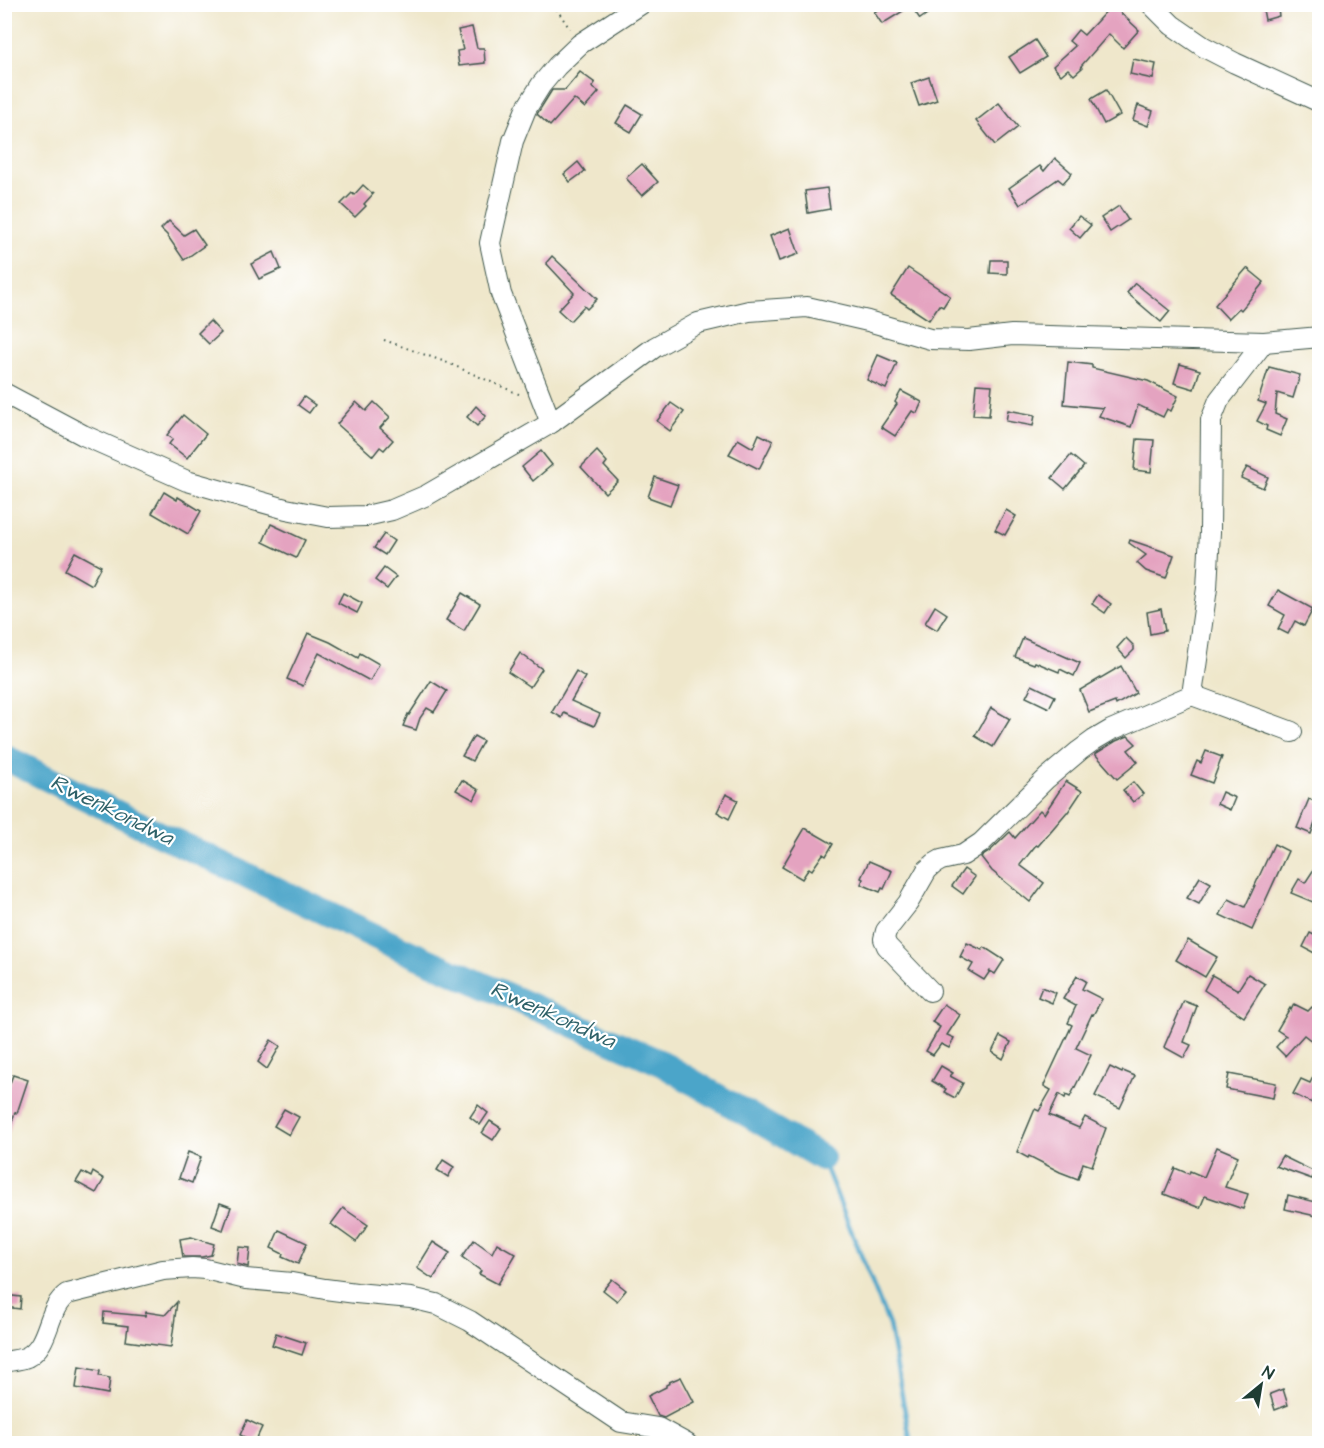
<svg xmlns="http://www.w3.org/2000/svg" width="1324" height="1448" font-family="'Architects Daughter',sans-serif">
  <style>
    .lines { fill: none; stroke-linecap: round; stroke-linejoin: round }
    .stream { stroke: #4ba5c9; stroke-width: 4.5 }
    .river { stroke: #4ba5c9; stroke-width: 26 }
    .building { fill: #e4a3c0 }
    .minor-casing { stroke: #3e564b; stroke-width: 22 }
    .path { stroke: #3e564b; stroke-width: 2; stroke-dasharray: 1.5 4.5; stroke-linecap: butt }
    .minor { stroke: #fff; stroke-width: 20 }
    .labels { text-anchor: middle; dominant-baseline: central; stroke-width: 4.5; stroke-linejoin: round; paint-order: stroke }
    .water-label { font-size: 22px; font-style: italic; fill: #2e6168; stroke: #fff }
  </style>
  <rect width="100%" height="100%" fill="#fff"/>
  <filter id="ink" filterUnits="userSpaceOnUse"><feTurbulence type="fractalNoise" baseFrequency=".0167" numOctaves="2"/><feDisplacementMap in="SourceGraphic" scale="12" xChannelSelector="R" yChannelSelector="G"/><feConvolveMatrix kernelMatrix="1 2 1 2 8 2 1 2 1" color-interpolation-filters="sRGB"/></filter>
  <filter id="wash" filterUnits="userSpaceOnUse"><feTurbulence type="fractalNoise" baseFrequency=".008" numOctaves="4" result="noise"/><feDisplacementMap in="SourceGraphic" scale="24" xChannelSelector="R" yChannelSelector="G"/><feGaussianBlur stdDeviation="1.35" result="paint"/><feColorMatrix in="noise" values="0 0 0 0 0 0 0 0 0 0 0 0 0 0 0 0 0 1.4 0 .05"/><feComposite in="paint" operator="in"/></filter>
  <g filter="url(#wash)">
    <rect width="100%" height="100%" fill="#efe7cb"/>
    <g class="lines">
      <!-- stream -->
      <polyline class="stream" points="822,1158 889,1325 911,1444"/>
      <!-- river -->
      <polyline class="river" points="4,757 145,827 408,952 659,1062 822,1158"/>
    </g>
    <g id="blocks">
      <!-- building -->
      <g class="building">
        <polygon points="887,4 941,4 920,19 911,6 882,24 874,12"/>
        <polygon points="1262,4 1277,4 1279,16 1265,20"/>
        <polygon points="1112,5 1139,30 1123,48 1109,34 1081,66 1082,68 1074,75 1068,69 1061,75 1053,66 1075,46 1069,41 1078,30 1084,35"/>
        <polygon points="472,27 477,48 484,48 485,63 459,66 457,51 463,50 458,30"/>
        <polygon points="1035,40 1046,57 1020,73 1009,57"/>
        <polygon points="1133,59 1156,64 1153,79 1130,74"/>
        <polygon points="580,72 595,83 592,87 599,92 585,108 574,99 550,126 537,114 552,90 565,90"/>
        <polygon points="929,77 937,100 919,106 911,83"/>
        <polygon points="1106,90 1120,115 1104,124 1091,99"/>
        <polygon points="999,103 1018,127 995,145 976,121"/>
        <polygon points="627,105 642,114 631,132 616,123"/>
        <polygon points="1138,105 1153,111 1148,126 1133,120"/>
        <polygon points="1055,158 1072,173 1063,183 1058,179 1020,205 1009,188 1040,166 1044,171"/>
        <polygon points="578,162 585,171 570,182 564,174"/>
        <polygon points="642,164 658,182 642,196 626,178"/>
        <polygon points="363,185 373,194 364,204 366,206 355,217 341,204 352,193 354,195"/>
        <polygon points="827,188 830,209 808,213 805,191"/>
        <polygon points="1119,206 1128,220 1110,232 1101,218"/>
        <polygon points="1079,216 1091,225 1080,238 1069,228"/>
        <polygon points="169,221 184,235 194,229 205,245 184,260 167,235 161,229"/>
        <polygon points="790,228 799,254 779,261 770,236"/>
        <polygon points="274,252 281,269 259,279 251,264"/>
        <polygon points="552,256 597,299 587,309 584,306 570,321 558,310 574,293 546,263"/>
        <polygon points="991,260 1007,260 1007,274 990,273"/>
        <polygon points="908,268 950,296 943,307 939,305 929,320 891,295"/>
        <polygon points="1247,268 1264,282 1241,310 1239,308 1228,319 1215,305"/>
        <polygon points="1135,283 1170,311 1161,322 1127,293"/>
        <polygon points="210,321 221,333 209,344 198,333"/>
        <polygon points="878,355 897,363 886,389 867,380"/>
        <polygon points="1068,362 1092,365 1092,368 1148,381 1178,396 1171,411 1167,409 1163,417 1138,405 1131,427 1099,416 1103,408 1064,404"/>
        <polygon points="1180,364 1200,370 1194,389 1174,383"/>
        <polygon points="1269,367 1300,375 1293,398 1277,393 1275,414 1287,419 1280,436 1266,430 1267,426 1257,421 1266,404 1258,401"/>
        <polygon points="976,384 992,385 989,416 973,415"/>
        <polygon points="901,391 922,402 917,413 912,411 895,436 881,427 897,404 895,402"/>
        <polygon points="304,397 315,405 309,413 298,405"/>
        <polygon points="356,402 366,411 374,402 390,417 380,428 393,440 384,450 380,447 373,456 337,424"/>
        <polygon points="671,403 684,412 670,431 657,421"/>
        <polygon points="476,406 486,416 477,426 467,417"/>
        <polygon points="1008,410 1035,415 1033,426 1006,421"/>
        <polygon points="183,415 206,434 187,458 169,444 173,439 167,435"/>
        <polygon points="759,434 773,441 759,469 729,454 738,439 753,448"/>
        <polygon points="1137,439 1154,440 1151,472 1134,470"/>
        <polygon points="541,451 552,465 533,481 522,467"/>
        <polygon points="597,451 607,462 604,466 618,481 605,493 581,467"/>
        <polygon points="1071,455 1084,466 1065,489 1052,478"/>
        <polygon points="1247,467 1268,477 1263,488 1241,478"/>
        <polygon points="655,477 678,485 670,505 648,497"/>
        <polygon points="164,492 177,500 178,497 201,511 188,534 152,513"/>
        <polygon points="1006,510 1016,516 1005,535 995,530"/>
        <polygon points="271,524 305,540 296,558 263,542"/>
        <polygon points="384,534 394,541 385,555 374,548"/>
        <polygon points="1130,540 1174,555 1166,578 1146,571 1137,563 1146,555 1129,543"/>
        <polygon points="75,552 101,566 91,585 65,570"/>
        <polygon points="384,568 396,577 387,589 375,580"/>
        <polygon points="1278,590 1313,609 1304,626 1295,621 1288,634 1278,629 1285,615 1269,606"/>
        <polygon points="343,593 362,603 357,613 338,603"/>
        <polygon points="462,593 480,604 464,631 446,620"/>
        <polygon points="1098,595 1111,604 1105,613 1092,604"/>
        <polygon points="935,606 947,614 937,630 925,623"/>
        <polygon points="1161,609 1165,631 1150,634 1147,612"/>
        <polygon points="308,633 330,642 358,658 360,653 379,664 370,681 319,653 303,686 287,679"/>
        <polygon points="1023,638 1080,663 1074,676 1060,669 1059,672 1035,662 1034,664 1015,657"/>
        <polygon points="1126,638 1134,646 1134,650 1126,658 1117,648"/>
        <polygon points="520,653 542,669 530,687 508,672"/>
        <polygon points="1121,666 1136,693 1116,705 1115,702 1089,712 1080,690"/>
        <polygon points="576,671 585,677 571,701 600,714 594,726 564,713 562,718 552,712"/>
        <polygon points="431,681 447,691 434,712 427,708 420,718 416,730 403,726 408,714 409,715"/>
        <polygon points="1032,685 1055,696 1049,708 1026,697"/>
        <polygon points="991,708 1010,719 993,747 975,736"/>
        <polygon points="474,736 483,741 472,761 462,756"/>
        <polygon points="1128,736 1136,744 1128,750 1138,762 1117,779 1095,754 1116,741"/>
        <polygon points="1206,751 1222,757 1212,783 1191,775 1197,761 1201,763"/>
        <polygon points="462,780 479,790 474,800 456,790"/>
        <polygon points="1066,781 1082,791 1068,812 1067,812 1038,846 1036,845 1020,865 1044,883 1030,902 992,871 981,857 989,852 1010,832 1015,838 1040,810 1044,814"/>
        <polygon points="1133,782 1143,794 1133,802 1123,790"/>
        <polygon points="1222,792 1235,798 1230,810 1217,804"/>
        <polygon points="726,794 738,800 729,819 717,812"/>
        <polygon points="1309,799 1320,803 1320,825 1315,823 1311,834 1297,828"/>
        <polygon points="805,828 833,844 826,856 823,854 812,870 809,868 802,879 782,867"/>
        <polygon points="1274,844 1288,851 1252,930 1220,915 1229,899 1245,907"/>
        <polygon points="1320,860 1320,905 1291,893 1299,879 1305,883"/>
        <polygon points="869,861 892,871 884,889 882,888 880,892 861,884 863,879 861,878"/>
        <polygon points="964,869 975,877 963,894 952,886"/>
        <polygon points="1200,877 1211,883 1199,904 1187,898"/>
        <polygon points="1310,933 1320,938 1320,956 1303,947"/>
        <polygon points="1188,940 1217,957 1205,977 1176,960"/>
        <polygon points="967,943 982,950 984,947 1004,960 995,974 990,971 984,980 969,971 973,964 960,957"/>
        <polygon points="1248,974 1265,984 1244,1017 1204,990 1212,975 1238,990"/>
        <polygon points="1077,976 1086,981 1082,989 1102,999 1093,1015 1092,1014 1076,1048 1091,1055 1070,1097 1066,1095 1065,1098 1059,1094 1049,1115 1079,1128 1085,1117 1106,1128 1092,1166 1083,1163 1078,1179 1060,1172 1029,1156 1028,1158 1017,1152 1035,1109 1039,1111 1051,1090 1044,1086 1044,1085 1072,1025 1068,1023 1076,1006 1063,999"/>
        <polygon points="1042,987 1056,993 1052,1003 1038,997"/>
        <polygon points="1184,1001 1197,1006 1184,1042 1191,1045 1184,1058 1164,1047"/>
        <polygon points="944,1004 960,1015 947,1035 954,1038 949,1048 941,1044 933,1055 926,1051 940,1027 932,1022"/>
        <polygon points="1294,1004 1308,1011 1312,1007 1320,1013 1320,1035 1313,1042 1304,1035 1285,1056 1276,1047 1286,1036 1277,1030 1290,1008 1291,1010"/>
        <polygon points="1000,1036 1011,1042 1003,1059 992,1052"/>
        <polygon points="271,1040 280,1046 267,1069 258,1062"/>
        <polygon points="1320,1063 1320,1096 1316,1094 1312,1103 1293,1094 1301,1079 1310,1083"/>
        <polygon points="941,1066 953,1073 950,1076 963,1083 955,1098 944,1092 946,1089 932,1081"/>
        <polygon points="1110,1067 1122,1073 1123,1071 1135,1076 1120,1108 1095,1096"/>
        <polygon points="1229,1074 1276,1083 1273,1098 1226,1089"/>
        <polygon points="13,1075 28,1080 17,1113 15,1112 7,1138 4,1138 4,1099"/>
        <polygon points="478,1105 488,1113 480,1125 470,1117"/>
        <polygon points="284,1109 299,1117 289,1135 274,1126"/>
        <polygon points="490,1121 501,1128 493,1140 482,1133"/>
        <polygon points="1217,1147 1238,1156 1225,1187 1248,1194 1243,1209 1205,1196 1200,1208 1164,1194 1175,1168 1189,1174 1190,1171 1204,1177"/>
        <polygon points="188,1152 201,1157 192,1183 179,1178"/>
        <polygon points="1282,1156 1315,1172 1312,1179 1276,1166"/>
        <polygon points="443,1160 454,1167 448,1177 437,1170"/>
        <polygon points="82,1172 91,1177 93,1172 104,1179 96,1193 76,1182"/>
        <polygon points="1288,1195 1320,1203 1320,1217 1285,1209"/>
        <polygon points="220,1203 231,1207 223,1230 212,1226"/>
        <polygon points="343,1208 368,1225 356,1242 331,1224"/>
        <polygon points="279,1230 307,1243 298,1264 282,1257 283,1254 271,1248"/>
        <polygon points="191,1237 214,1244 211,1255 202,1257 183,1257 180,1239"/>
        <polygon points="474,1240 492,1253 497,1243 516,1254 498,1284 479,1274 481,1271 462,1257"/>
        <polygon points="433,1242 450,1253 433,1279 417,1268"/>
        <polygon points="239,1247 250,1248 248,1267 237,1264"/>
        <polygon points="612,1279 626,1290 617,1301 603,1290"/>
        <polygon points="4,1295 21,1297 20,1309 4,1307"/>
        <polygon points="177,1302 171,1347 126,1341 128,1326 103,1323 104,1312 145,1316 146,1312 165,1315"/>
        <polygon points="276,1333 306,1343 302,1355 272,1345"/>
        <polygon points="79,1367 100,1371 99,1376 110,1378 108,1394 76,1388"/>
        <polygon points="681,1377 694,1402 664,1418 658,1416 648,1396 666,1387 666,1385 670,1383 669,1382"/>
        <polygon points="1283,1389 1288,1405 1275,1410 1270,1394"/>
        <polygon points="247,1420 262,1427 255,1442 240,1435"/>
      </g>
    </g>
  </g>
  <g filter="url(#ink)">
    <use href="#blocks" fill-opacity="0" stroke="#3e564b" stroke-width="1.5"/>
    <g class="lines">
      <defs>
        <g id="minor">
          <polyline points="1151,4 1172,25 1204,47 1235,63 1320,102"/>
          <polyline points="4,393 83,435 187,481 286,509 328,517 366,516 392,510 427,495 551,423 655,347 698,323 749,311 807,307 868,321 930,339 969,340 1012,335 1264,342 1320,337"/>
          <polyline points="551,423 501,294 490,243 513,141 526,109 541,85 557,66 580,44 641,4"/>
          <polyline points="1192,695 1207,588 1210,532 1211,420 1219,400 1264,342"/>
          <polyline points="930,991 887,946 884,939 886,931 908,903 927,870 934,864 941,860 963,855 981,843 1047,778 1079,751 1094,740 1111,730 1192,695 1292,732"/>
          <path d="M 4,1362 C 12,1360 20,1360 27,1357 C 51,1344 46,1309 67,1294 L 163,1270 L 192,1268 L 205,1269 L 246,1279 L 292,1283 L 325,1289 L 356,1293 L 411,1298 L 436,1304 L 470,1321 L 621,1422 L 658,1428 L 687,1444"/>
        </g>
      </defs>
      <!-- minor casing -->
      <use href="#minor" class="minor-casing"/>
      <!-- path -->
      <g class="path">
        <polyline points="553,4 570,29"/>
        <polyline points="384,340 448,363 521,395"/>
      </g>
      <!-- minor -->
      <use href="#minor" class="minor"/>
    </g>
  </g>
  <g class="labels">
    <!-- water labels -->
    <g class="water-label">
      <text transform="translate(112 810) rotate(26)">Rwenkondwa</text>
      <text transform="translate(553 1015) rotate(24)">Rwenkondwa</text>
    </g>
  </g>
  <!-- margin -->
  <rect width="1324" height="1448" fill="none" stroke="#fff" stroke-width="24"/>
  <!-- north arrow -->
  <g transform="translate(1261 1385) rotate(30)" stroke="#ffffff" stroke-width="4.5" paint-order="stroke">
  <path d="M0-4.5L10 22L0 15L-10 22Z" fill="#1f3d34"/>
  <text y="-9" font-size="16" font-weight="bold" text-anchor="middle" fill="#1f3d34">N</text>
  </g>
</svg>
